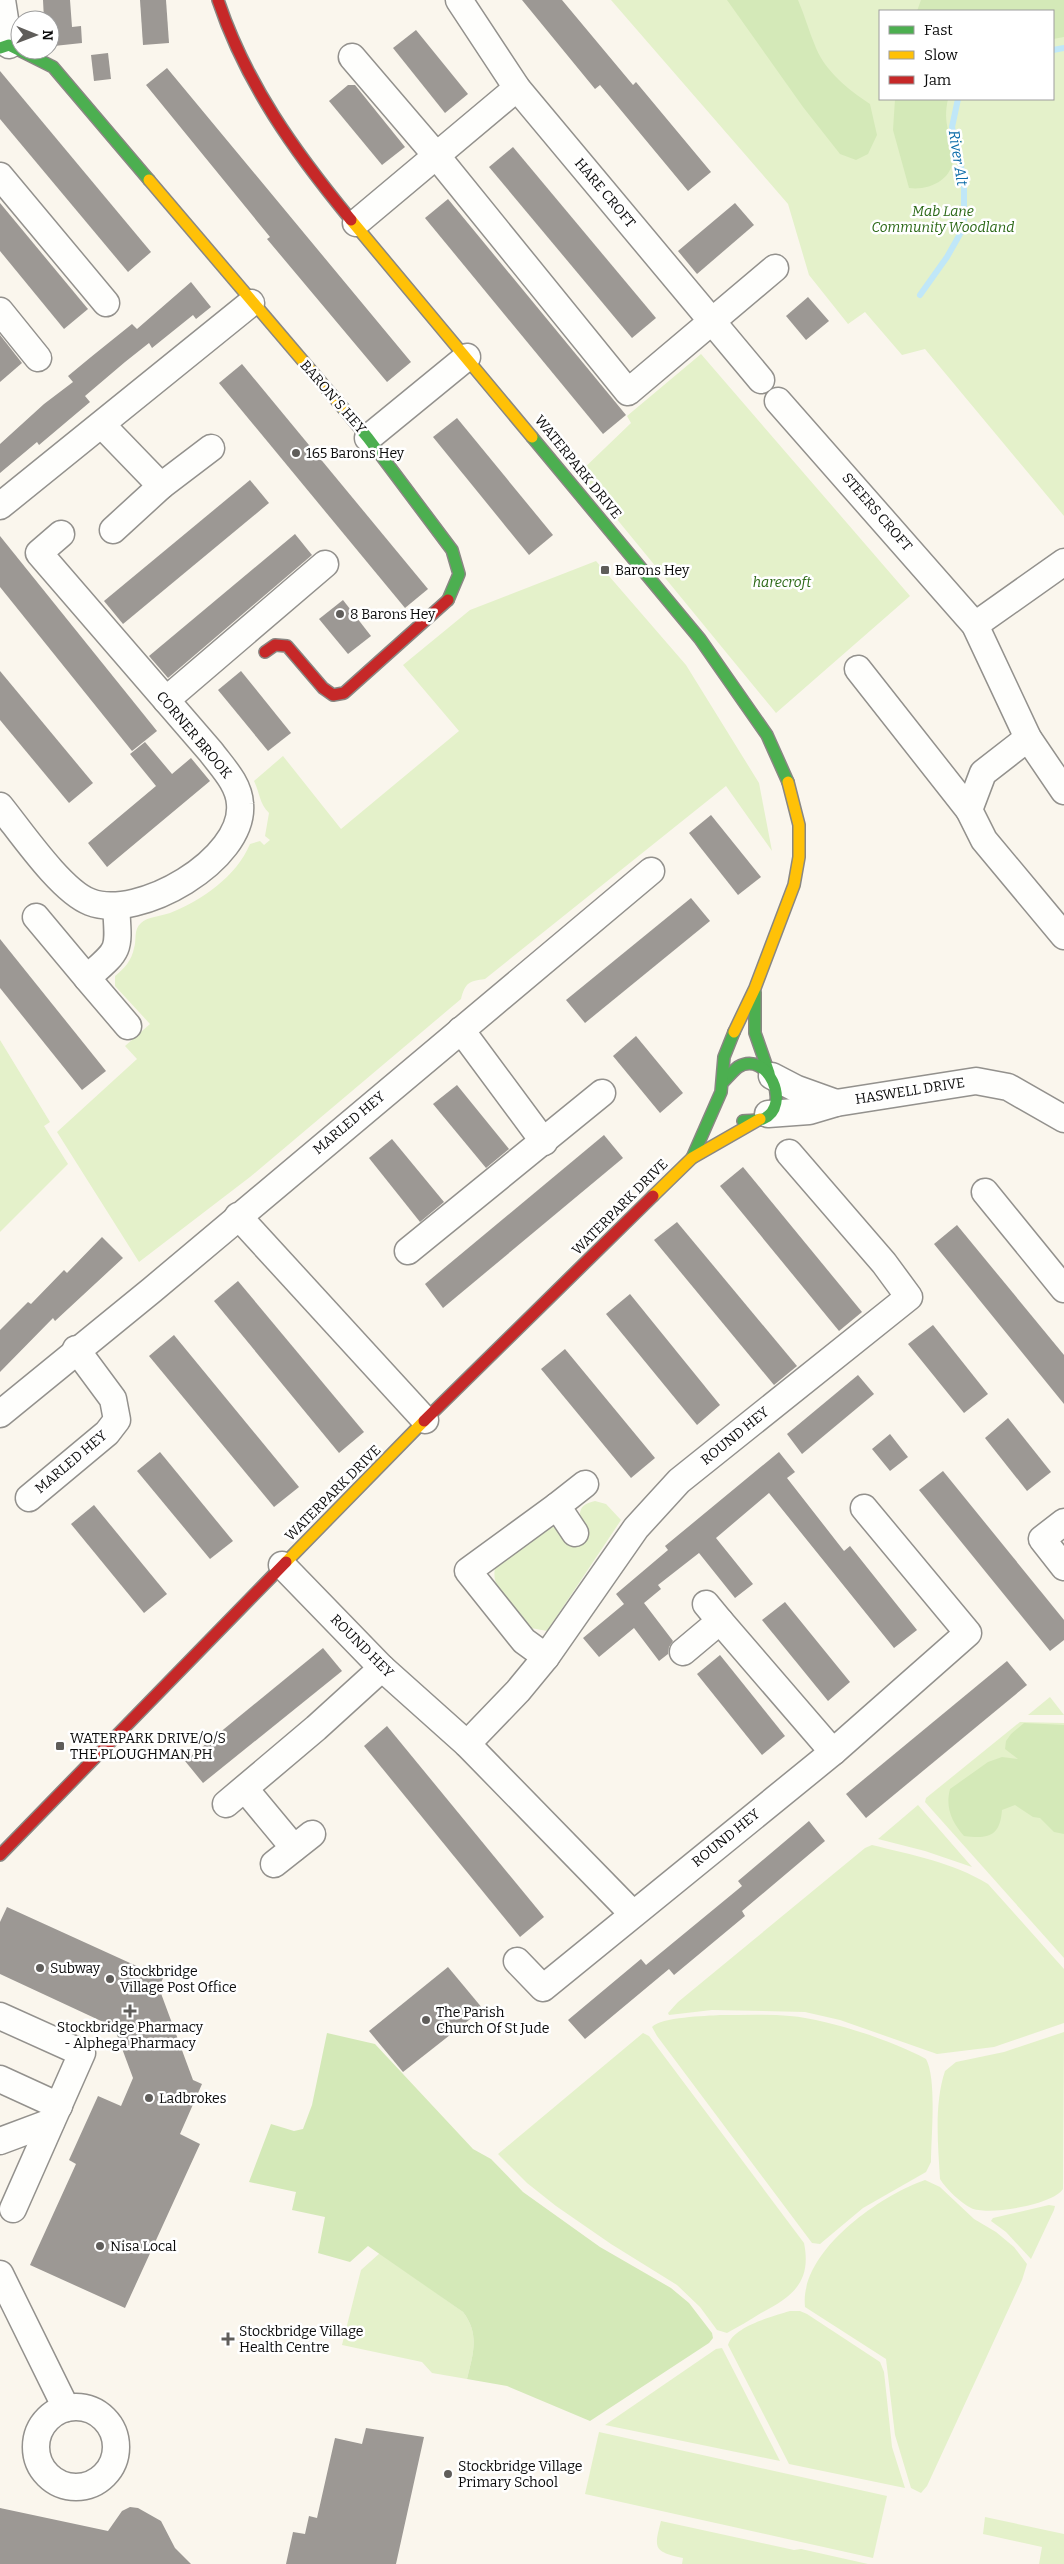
<svg xmlns="http://www.w3.org/2000/svg" width="1064" height="2564" font-family="Bitter,serif">
  <style>
    .green { fill: #e4f1ca; fill-rule: evenodd }
    .forest { fill: #d4e9b8 }
    .lines { fill: none; stroke-linecap: round; stroke-linejoin: round }
    .stream { stroke: #c0e7f8; stroke-width: 6 }
    .building { fill: #9c9894 }
    .street-casing { stroke: #93918d; stroke-width: 29 }
    .fast-casing { stroke: #898783; stroke-width: 14 }
    .slow-casing { stroke: #898783; stroke-width: 14 }
    .jam-casing { stroke: #898783; stroke-width: 14 }
    .street { stroke: #fefefc; stroke-width: 26 }
    .fast { stroke: #4caf50; stroke-width: 11 }
    .slow { stroke: #ffc107; stroke-width: 11 }
    .jam { stroke: #c62828; stroke-width: 11 }
    .poi-dot { fill: #5f5d5a; stroke: #fff; stroke-width: 2 }
    .labels { text-anchor: middle; dominant-baseline: central; stroke-width: 5; stroke-linejoin: round; paint-order: stroke }
    .street-label { font-size: 14px; fill: #0b0b0b; stroke: #fff }
    .park-label { font-size: 14px; font-style: italic; fill: #2b6816; stroke: #fff }
    .poi-label { font-size: 14px; fill: #0b0b0b; stroke: #fff; text-anchor: start }
    .water-label { font-size: 15px; font-style: italic; fill: #096aa8; stroke: #fff }
  </style>
  <rect width="100%" height="100%" fill="#faf6ed"/>
  <!-- green -->
  <g class="green">
    <path d="M 611,0 L 1064,0 L 1064,516 L 925,349 L 902,355 L 865,312 L 848,324 L 809,275 L 788,204 ZM 880,11 L 1053,11 L 1053,99 L 880,99 Z"/>
    <polygon points="701,354 910,596 776,713 579,473 631,423 627,416"/>
    <path d="M 596,561 L 686,665 L 759,783 L 772,851 L 726,786 L 485,979 C 469,981 465,983 461,999 L 250,1177 L 139,1262 L 57,1132 L 137,1059 L 125,1046 L 150,1024 L 115,986 L 115,976 C 124,969 132,960 134,948 C 137,940 133,930 141,923 C 147,917 161,916 170,913 C 202,900 236,877 250,844 L 260,841 L 264,845 L 270,840 L 265,836 L 269,813 C 259,803 260,793 254,781 L 283,756 L 341,829 L 459,731 L 403,665 L 470,610 Z"/>
    <polygon points="0,1040 50,1122 44,1126 68,1164 0,1232"/>
    <path d="M 595,1501 L 606,1504 L 621,1520 L 547,1631 L 531,1628 C 518,1612 487,1588 496,1566 L 551,1526 L 559,1530 L 580,1519 C 579,1506 584,1504 595,1501 Z"/>
    <polygon points="1050,1697 1064,1715 1028,1715"/>
    <polygon points="1020,1722 1064,1723 1064,1958 925,1802 926,1798"/>
    <polygon points="918,1805 972,1867 925,1851 878,1839"/>
    <path d="M 872,1845 C 912,1855 952,1862 988,1884 L 1064,1969 L 1064,2023 L 994,2047 L 937,2054 L 840,2020 L 805,2012 L 712,2010 L 669,2015 L 668,2013 L 678,2002 L 865,1848 Z"/>
    <path d="M 720,2015 C 743,2015 767,2014 790,2016 C 827,2019 894,2041 926,2059 C 937,2079 931,2137 931,2162 L 926,2172 L 863,2208 L 820,2244 L 812,2243 L 657,2036 L 652,2027 C 661,2017 706,2016 720,2015 Z"/>
    <path d="M 1064,2032 L 1063,2189 C 1053,2205 987,2216 971,2208 C 961,2203 946,2189 940,2179 C 938,2145 934,2104 945,2071 L 956,2062 L 1004,2052 Z"/>
    <path d="M 643,2033 L 649,2036 L 804,2243 C 812,2282 792,2297 761,2313 C 750,2320 738,2327 727,2333 L 717,2330 L 700,2307 L 677,2285 L 611,2244 L 556,2206 L 527,2183 L 498,2154 Z"/>
    <path d="M 925,2180 L 940,2187 L 974,2219 L 996,2232 L 1014,2247 L 1027,2264 L 1022,2280 L 927,2486 L 921,2493 L 911,2488 L 895,2435 L 886,2359 L 805,2307 C 799,2252 879,2196 925,2180 Z"/>
    <polygon points="1049,2205 1055,2206 1054,2210 1031,2259 1006,2232 991,2221 993,2218"/>
    <path d="M 380,2253 L 463,2312 C 480,2334 473,2354 467,2379 L 432,2373 L 422,2362 L 342,2345 L 361,2270 Z"/>
    <path d="M 790,2311 L 800,2311 L 807,2314 L 880,2362 L 884,2372 L 892,2447 L 905,2488 L 789,2464 L 728,2345 C 733,2327 773,2316 790,2311 Z"/>
    <polygon points="722,2348 780,2461 605,2425 716,2349"/>
    <polygon points="599,2432 887,2496 873,2558 585,2494"/>
    <polygon points="985,2517 1064,2534 1064,2564 1039,2564 1042,2547 983,2534"/>
    <path d="M 661,2521 L 794,2550 L 801,2549 L 868,2564 L 682,2564 L 683,2558 C 653,2552 654,2548 661,2521 Z"/>
  </g>
  <!-- forest -->
  <g class="forest">
    <path d="M 727,0 L 798,0 C 805,16 809,32 816,48 C 826,72 849,90 870,104 L 877,135 L 868,154 L 856,160 L 840,154 L 803,107 Z"/>
    <polygon points="921,0 1064,0 1064,37 1053,39 1053,11 917,11"/>
    <path d="M 895,99 L 948,99 C 942,125 952,134 953,156 C 954,180 928,191 909,188 L 893,130 Z"/>
    <path d="M 1024,1723 L 1064,1725 L 1064,1834 L 1054,1832 L 1040,1818 L 1033,1817 L 1015,1805 L 1002,1810 C 1000,1837 988,1839 964,1836 C 952,1822 945,1808 950,1789 L 988,1762 L 1002,1757 L 1018,1759 L 1005,1749 L 1006,1741 L 1011,1734 Z"/>
    <path d="M 327,2033 L 375,2044 L 473,2149 L 491,2159 L 523,2192 L 600,2247 L 671,2288 L 689,2303 L 712,2333 L 713,2338 L 709,2343 L 590,2421 L 507,2386 L 467,2379 C 473,2354 480,2334 463,2312 L 368,2246 L 350,2262 L 318,2253 L 325,2217 L 292,2210 L 296,2192 L 249,2182 L 271,2124 L 294,2131 L 303,2129 L 312,2105 Z"/>
  </g>
  <g class="lines">
    <!-- stream -->
    <g class="stream">
      <polyline points="1053,50 1064,48"/>
      <polyline points="920,295 947,257 964,227 964,180 952,127 958,99"/>
    </g>
  </g>
  <!-- building -->
  <g class="building">
    <polygon points="43,0 70,0 72,27 81,26 82,43 54,46 50,20 44,20"/>
    <polygon points="140,0 166,0 169,43 143,45"/>
    <polygon points="522,0 562,0 633,85 636,82 711,172 688,191 600,85 595,89"/>
    <polygon points="416,30 468,94 445,113 393,48"/>
    <polygon points="108,53 111,79 94,81 91,55"/>
    <polygon points="167,68 411,362 387,382 267,239 270,237 146,85"/>
    <polygon points="0,71 151,252 128,272 0,119"/>
    <polygon points="348,85 355,85 405,147 382,165 329,101"/>
    <polygon points="513,147 656,318 632,338 489,167"/>
    <polygon points="448,199 626,415 603,434 425,218"/>
    <polygon points="0,203 88,309 64,329 0,251"/>
    <polygon points="735,203 754,225 697,274 678,251"/>
    <polygon points="191,282 211,307 196,319 193,315 152,348 149,343 125,362 85,396 90,402 39,445 37,442 0,473 0,444 44,404 73,382 68,376 91,357 132,324 137,329"/>
    <polygon points="808,297 829,321 806,340 786,316"/>
    <polygon points="0,335 22,363 0,382"/>
    <polygon points="242,364 428,589 405,608 219,383"/>
    <polygon points="457,418 553,535 529,555 433,437"/>
    <polygon points="250,480 269,503 123,624 104,601"/>
    <polygon points="295,534 312,555 168,678 149,656"/>
    <polygon points="0,536 157,731 132,751 0,587"/>
    <polygon points="343,600 371,636 348,654 319,619"/>
    <polygon points="0,671 93,783 69,803 0,720"/>
    <polygon points="241,671 291,733 268,751 218,690"/>
    <polygon points="145,742 172,774 191,758 210,781 107,867 88,843 156,786 130,754"/>
    <polygon points="711,815 761,877 738,895 689,833"/>
    <polygon points="691,898 710,921 585,1023 566,1000"/>
    <polygon points="0,939 106,1071 82,1090 0,988"/>
    <polygon points="636,1036 683,1093 660,1113 613,1056"/>
    <polygon points="457,1085 509,1149 486,1168 433,1104"/>
    <polygon points="604,1135 623,1158 443,1308 425,1284"/>
    <polygon points="392,1139 444,1202 420,1222 369,1158"/>
    <polygon points="743,1167 862,1312 839,1331 720,1186"/>
    <polygon points="677,1222 797,1366 774,1385 654,1240"/>
    <polygon points="957,1225 1064,1355 1064,1404 934,1244"/>
    <polygon points="102,1237 123,1258 55,1321 53,1318 0,1372 0,1330 28,1302 31,1304 64,1270 67,1273"/>
    <polygon points="238,1281 364,1432 339,1453 214,1301"/>
    <polygon points="630,1294 720,1405 697,1425 606,1314"/>
    <polygon points="933,1325 988,1394 964,1413 908,1344"/>
    <polygon points="174,1335 299,1487 274,1507 149,1356"/>
    <polygon points="565,1349 655,1458 631,1478 541,1369"/>
    <polygon points="858,1375 874,1394 802,1454 787,1434"/>
    <polygon points="1008,1418 1051,1472 1027,1491 985,1438"/>
    <polygon points="890,1434 908,1457 890,1471 872,1449"/>
    <polygon points="160,1452 233,1541 210,1559 137,1471"/>
    <polygon points="779,1452 795,1472 787,1478 844,1551 850,1546 917,1630 894,1648 769,1493 716,1538 753,1584 735,1598 699,1553 658,1585 661,1589 644,1603 673,1641 669,1647 668,1654 659,1661 634,1628 599,1657 583,1638 624,1604 616,1594 668,1550 665,1546"/>
    <polygon points="943,1471 1064,1620 1064,1640 1050,1651 919,1490"/>
    <polygon points="94,1505 167,1594 144,1613 71,1524"/>
    <polygon points="785,1602 850,1682 828,1701 762,1620"/>
    <polygon points="323,1648 342,1671 203,1783 185,1761"/>
    <polygon points="720,1655 785,1736 762,1755 697,1674"/>
    <polygon points="1007,1661 1027,1685 866,1818 846,1794"/>
    <polygon points="387,1726 544,1917 520,1937 364,1746"/>
    <polygon points="809,1821 825,1841 742,1911 745,1916 674,1975 669,1969 585,2039 568,2020 641,1959 646,1965 742,1886 738,1881"/>
    <polygon points="7,1907 163,1978 159,1988 193,2080 202,2084 180,2134 200,2144 125,2308 30,2265 76,2164 69,2160 98,2096 121,2106 133,2078 114,2027 0,1974 0,1922"/>
    <polygon points="448,1967 483,2009 403,2072 369,2031"/>
    <polygon points="366,2428 424,2437 396,2564 286,2564 293,2532 305,2534 309,2516 317,2518 335,2438 362,2444"/>
    <polygon points="130,2507 138,2508 161,2521 175,2548 191,2564 0,2564 0,2508 108,2531 122,2511"/>
  </g>
  <g class="lines">
    <defs>
      <g id="street">
        <polyline points="2,0 9,45"/>
        <polyline points="459,0 517,88 761,380"/>
        <polyline points="352,57 435,154 628,392 775,268"/>
        <polyline points="0,176 106,303"/>
        <polyline points="356,223 517,88"/>
        <polyline points="0,311 38,358"/>
        <polyline points="778,401 975,625 1028,738 1064,791"/>
        <polyline points="102,425 161,486"/>
        <polyline points="368,438 467,357"/>
        <polyline points="0,506 251,303"/>
        <polyline points="113,530 161,486 211,448"/>
        <polyline points="975,625 1064,562"/>
        <polyline points="858,669 969,810"/>
        <polyline points="166,700 325,564"/>
        <polyline points="1028,738 983,773 969,810 984,840 1064,936"/>
        <path d="M 0,806 C 21,832 61,891 90,902 C 138,921 245,860 240,804 C 239,784 223,768 211,752 L 39,553 L 61,534"/>
        <path d="M 36,917 L 87,978 C 121,948 119,952 116,906"/>
        <polyline points="87,978 128,1026"/>
        <polyline points="461,1030 544,1142"/>
        <polyline points="772,1076 797,1089 836,1103"/>
        <polyline points="768,1114 809,1111 836,1103 976,1081 1008,1087 1064,1119"/>
        <polyline points="985,1192 1064,1289"/>
        <polyline points="238,1216 425,1420"/>
        <polyline points="408,1251 602,1093"/>
        <polyline points="0,1414 152,1290 651,871"/>
        <polyline points="29,1498 107,1433 117,1420 113,1399 76,1349"/>
        <polyline points="1064,1522 1042,1539 1064,1567"/>
        <polyline points="575,1533 557,1506 585,1484"/>
        <polyline points="282,1565 382,1668 467,1744 633,1914"/>
        <polyline points="720,1621 833,1752"/>
        <polyline points="683,1652 720,1621 706,1604"/>
        <polyline points="546,1657 524,1641 468,1571 557,1506"/>
        <polyline points="467,1744 518,1691 546,1657 636,1528 679,1481 909,1297 884,1263 789,1153"/>
        <polyline points="245,1789 294,1848"/>
        <polyline points="226,1804 316,1728 382,1668"/>
        <polyline points="274,1864 312,1834"/>
        <polyline points="517,1961 543,1988 833,1752 968,1633 864,1508"/>
        <polyline points="0,2016 82,2053 13,2209"/>
        <polyline points="0,2079 59,2106"/>
        <polyline points="0,2141 51,2122"/>
        <polyline points="0,2274 66,2408"/>
        <circle cx="76" cy="2447" r="40"/>
      </g>
      <g id="fast">
        <polyline points="0,48 9,45 53,67 149,180"/>
        <polyline points="343,408 368,438 452,550 459,574 448,600"/>
        <polyline points="532,437 700,639 767,735 788,782"/>
        <polyline points="755,992 755,1033 769,1073"/>
        <path d="M 724,1081 C 728,1077 733,1071 738,1067 C 767,1049 793,1106 763,1119 C 757,1121 749,1120 743,1121"/>
        <polyline points="692,1158 721,1092 724,1057 734,1032"/>
      </g>
      <g id="slow">
        <polyline points="149,180 343,408"/>
        <polyline points="351,220 532,437"/>
        <polyline points="734,1032 755,988 794,885 799,857 799,825 788,782"/>
        <polyline points="653,1196 692,1158 760,1119"/>
        <polyline points="286,1562 424,1421"/>
      </g>
      <g id="jam">
        <path d="M 218,0 C 246,84 295,152 351,220"/>
        <polyline points="265,652 275,645 287,646 323,688 333,695 344,693 448,600"/>
        <polyline points="424,1421 653,1196"/>
        <polyline points="0,1855 286,1562"/>
      </g>
    </defs>
    <!-- street casing -->
    <use href="#street" class="street-casing"/>
    <!-- fast casing -->
    <use href="#fast" class="fast-casing"/>
    <!-- slow casing -->
    <use href="#slow" class="slow-casing"/>
    <!-- jam casing -->
    <use href="#jam" class="jam-casing"/>
    <!-- street -->
    <use href="#street" class="street"/>
    <!-- fast -->
    <use href="#fast" class="fast"/>
    <!-- slow -->
    <use href="#slow" class="slow"/>
    <!-- jam -->
    <use href="#jam" class="jam"/>
  </g>
  <!-- markers -->
  <g class="poi-dot">
    <circle cx="296" cy="453" r="5"/>
    <rect x="600" y="565" width="10" height="10" rx="2.5"/>
    <circle cx="340" cy="614" r="5"/>
    <rect x="55" y="1741" width="10" height="10" rx="2.5"/>
    <circle cx="40" cy="1968" r="5"/>
    <circle cx="110" cy="1979" r="5"/>
    <path d="M127.5 2003.5h5v5h5v5h-5v5h-5v-5h-5v-5h5z"/>
    <circle cx="426" cy="2020" r="5"/>
    <circle cx="149" cy="2098" r="5"/>
    <circle cx="100" cy="2246" r="5"/>
    <path d="M225.5 2331.5h5v5h5v5h-5v5h-5v-5h-5v-5h5z"/>
    <circle cx="448" cy="2474" r="5"/>
  </g>
  <g class="labels">
    <!-- street labels -->
    <g class="street-label">
      <text transform="translate(605 193) rotate(50)">HARE CROFT</text>
      <text transform="translate(333 397) rotate(49)">BARON'S HEY</text>
      <text transform="translate(578 467) rotate(51)">WATERPARK DRIVE</text>
      <text transform="translate(877 512) rotate(49)">STEERS CROFT</text>
      <text transform="translate(194 735) rotate(50)">CORNER BROOK</text>
      <text transform="translate(910 1091) rotate(-9)">HASWELL DRIVE</text>
      <text transform="translate(349 1123) rotate(-40)">MARLED HEY</text>
      <text transform="translate(620 1207) rotate(-45)">WATERPARK DRIVE</text>
      <text transform="translate(735 1436) rotate(-39)">ROUND HEY</text>
      <text transform="translate(71 1462) rotate(-40)">MARLED HEY</text>
      <text transform="translate(333 1493) rotate(-45)">WATERPARK DRIVE</text>
      <text transform="translate(362 1646) rotate(45)">ROUND HEY</text>
      <text transform="translate(726 1838) rotate(-39)">ROUND HEY</text>
    </g>
    <!-- park labels -->
    <g class="park-label">
      <text x="943" y="211">Mab Lane<tspan x="943" dy="16">Community Woodland</tspan></text>
      <text x="782" y="582">harecroft</text>
    </g>
    <!-- poi labels -->
    <g class="poi-label">
      <text x="306" y="453">165 Barons Hey</text>
      <text x="615" y="570">Barons Hey</text>
      <text x="350" y="614">8 Barons Hey</text>
      <text x="70" y="1738">WATERPARK DRIVE/O/S<tspan x="70" dy="16">THE PLOUGHMAN PH</tspan></text>
      <text x="50" y="1968">Subway</text>
      <text x="120" y="1971">Stockbridge<tspan x="120" dy="16">Village Post Office</tspan></text>
      <text x="436" y="2012">The Parish<tspan x="436" dy="16">Church Of St Jude</tspan></text>
      <text x="130" y="2027" text-anchor="middle">Stockbridge Pharmacy<tspan x="130" dy="16">- Alphega Pharmacy</tspan></text>
      <text x="159" y="2098">Ladbrokes</text>
      <text x="110" y="2246">Nisa Local</text>
      <text x="239" y="2331">Stockbridge Village<tspan x="239" dy="16">Health Centre</tspan></text>
      <text x="458" y="2466">Stockbridge Village<tspan x="458" dy="16">Primary School</tspan></text>
    </g>
    <!-- water labels -->
    <g class="water-label">
      <text transform="translate(958 158) rotate(81)">River Alt</text>
    </g>
  </g>
  <!-- legend -->
  <rect x="879" y="10" width="175" height="90" fill="#ffffff" stroke="#9d9d9d"/>
  <rect x="889" y="26" width="25" height="8" fill="#4caf50" stroke="#9d9d9d"/>
  <text x="924" y="35" font-size="15" fill="#0b0b0b">Fast</text>
  <rect x="889" y="51" width="25" height="8" fill="#ffc107" stroke="#9d9d9d"/>
  <text x="924" y="60" font-size="15" fill="#0b0b0b">Slow</text>
  <rect x="889" y="76" width="25" height="8" fill="#c62828" stroke="#9d9d9d"/>
  <text x="924" y="85" font-size="15" fill="#0b0b0b">Jam</text>
  <!-- north arrow -->
  <g transform="translate(35 35) rotate(91)"><circle r="24" fill="#ffffff" stroke="#9d9d9d"/>
  <path d="M0-4L9 19L0 12L-9 19Z" fill="#5f5d5a"/>
  <text y="-8" font-size="14" font-weight="bold" text-anchor="middle" fill="#0b0b0b">N</text>
  </g>
</svg>
